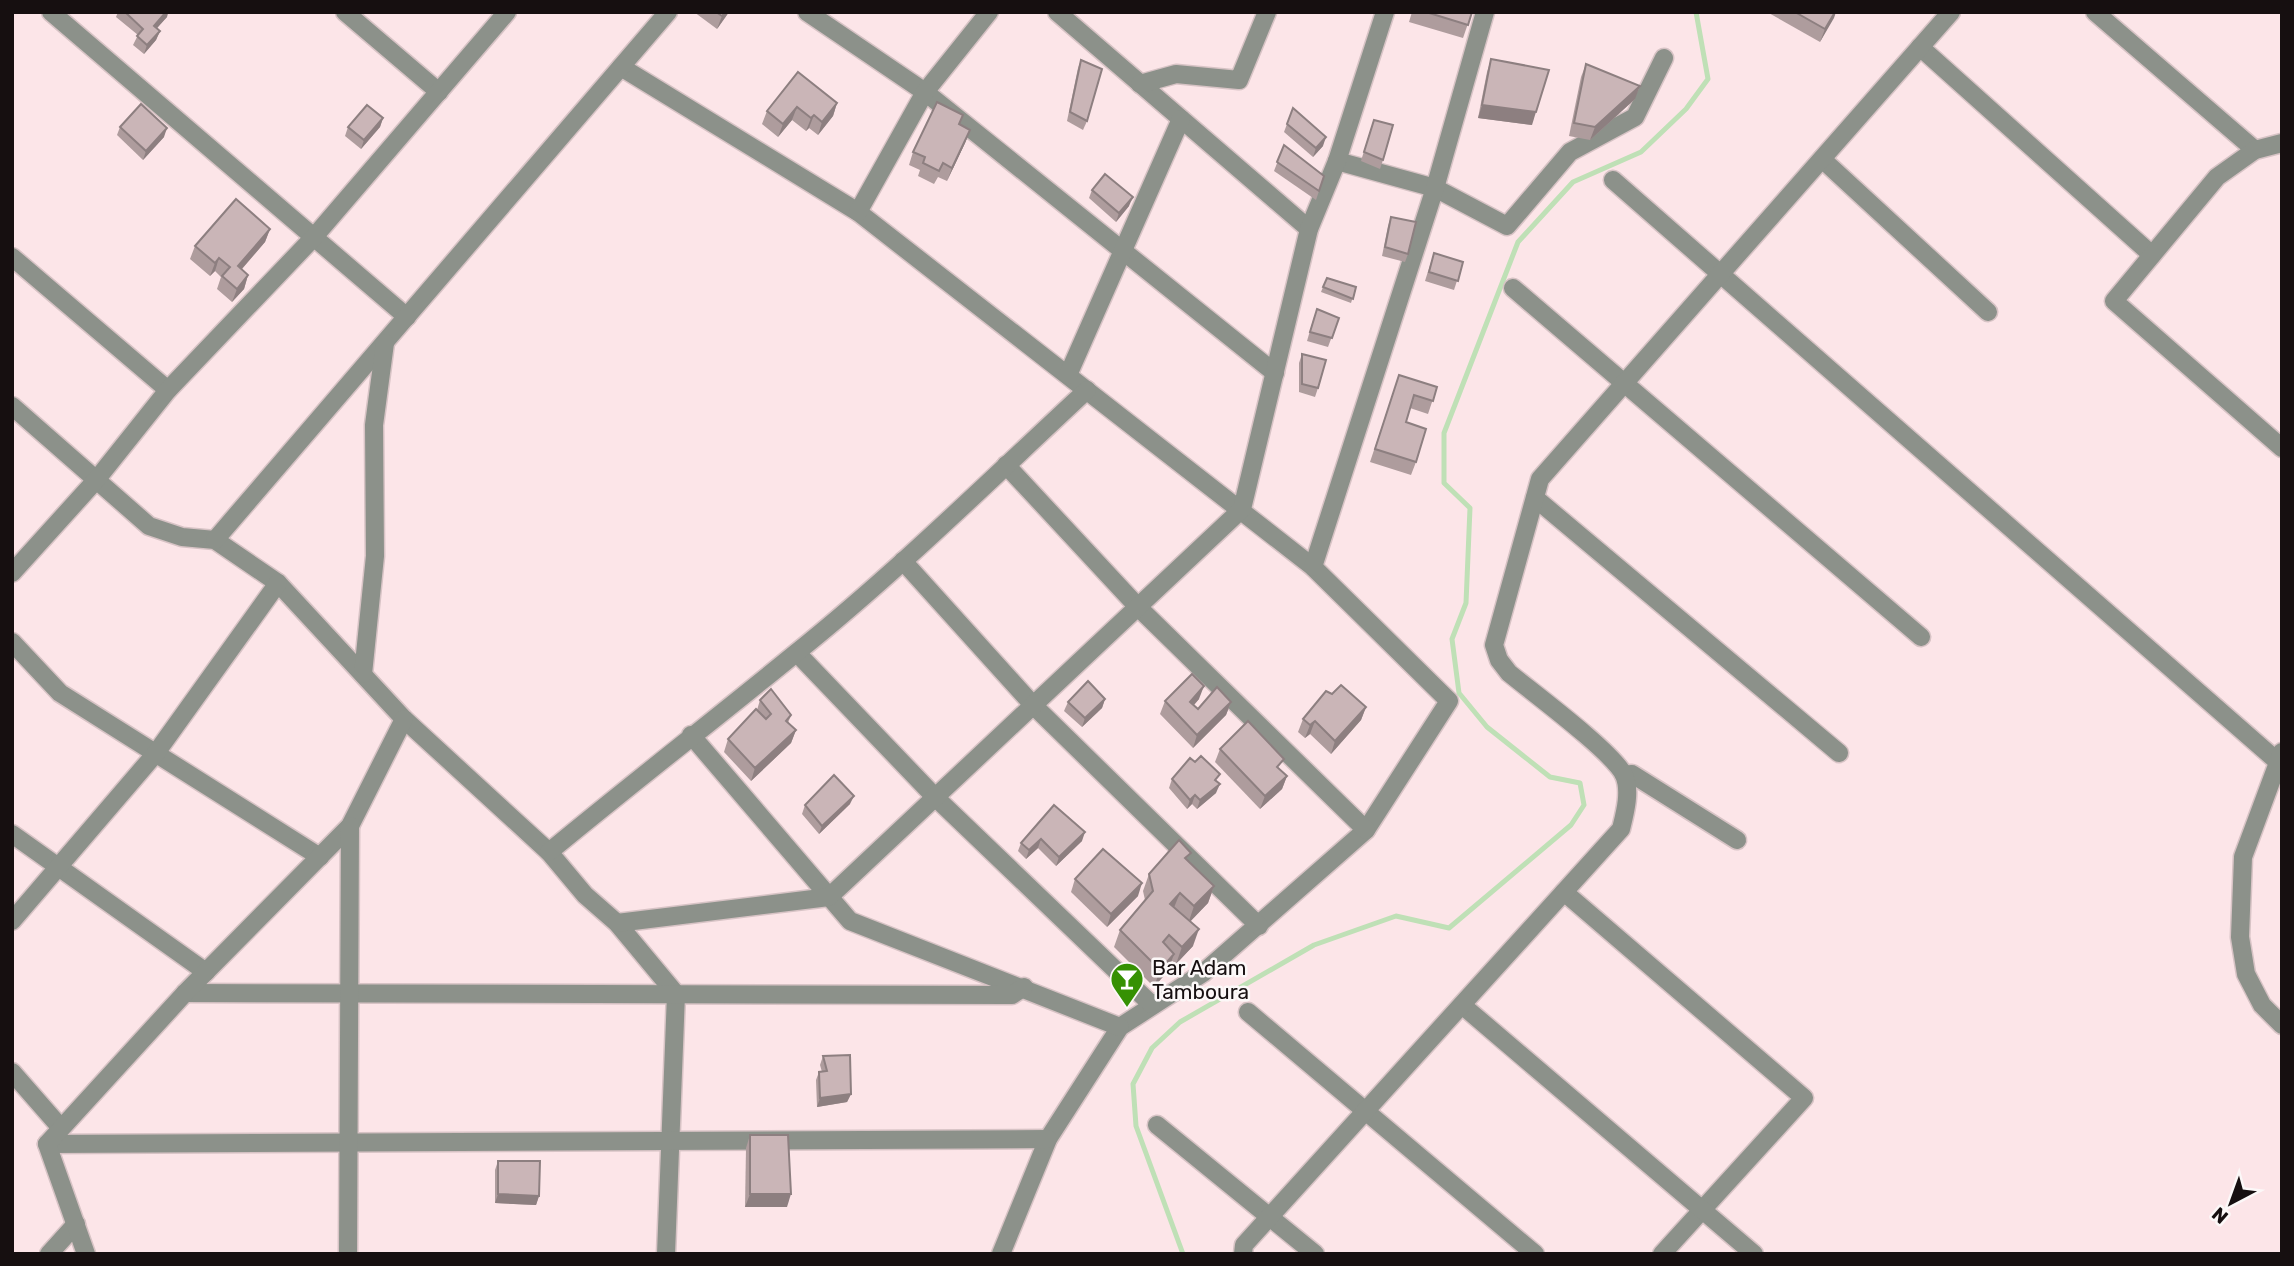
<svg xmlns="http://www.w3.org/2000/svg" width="2294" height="1266" font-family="Rubik,sans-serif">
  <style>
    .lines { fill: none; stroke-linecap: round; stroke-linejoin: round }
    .stream { stroke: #bfe0b6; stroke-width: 5 }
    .minor-casing { stroke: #d7c3c5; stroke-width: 21 }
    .minor { stroke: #8c918a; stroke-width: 18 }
    .wall { fill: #ae9c9d }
    .shaded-wall { fill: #8d7f80 }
    .building { fill: #cab5b7; stroke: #8d7f80; stroke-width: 2 }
    .labels { text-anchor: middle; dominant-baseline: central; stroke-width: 5; stroke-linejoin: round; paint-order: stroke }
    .poi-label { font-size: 21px; fill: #160f10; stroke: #fcf8f8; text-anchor: start }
  </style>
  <rect width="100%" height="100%" fill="#fce5e8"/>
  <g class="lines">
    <!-- stream -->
    <polyline class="stream" points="1183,1254 1136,1126 1133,1084 1152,1048 1180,1022 1314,945 1396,916 1449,928 1571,825 1584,805 1580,783 1550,777 1487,727 1459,693 1452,639 1466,603 1470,508 1444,483 1444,433 1518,242 1573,182 1641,152 1686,109 1708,79 1696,12"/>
    <defs>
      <g id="minor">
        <polyline points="51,12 407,317"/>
        <polyline points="345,12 439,92"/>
        <polyline points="807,12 925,92 1275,373"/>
        <polyline points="1057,12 1309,229"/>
        <polyline points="2095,12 2255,150"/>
        <polyline points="1920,47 2152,255"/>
        <polyline points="621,67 858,212 1313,567 1449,701 1366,830 1203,973 1120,1027 1048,1139 1001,1254"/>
        <polyline points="1140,84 1176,74 1239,80 1267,12"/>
        <polyline points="2282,143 2255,150 2217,177 2114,301 2282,448"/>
        <polyline points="1822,159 1988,312"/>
        <polyline points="1337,161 1435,188 1507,226 1570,152 1635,117 1664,58"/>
        <polyline points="1613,180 2277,761"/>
        <polyline points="858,212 925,92 989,12"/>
        <polyline points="12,257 168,390"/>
        <polyline points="1513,288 1921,637"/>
        <polyline points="1068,375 1181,119"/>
        <polyline points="12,406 149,526 182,537 215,540 278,583 404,719 549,852 585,895 617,923 676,994 666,1254"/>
        <polyline points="1006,465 1138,607 1366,830"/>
        <polyline points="1535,498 1839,753"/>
        <polyline points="215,540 668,12"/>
        <polyline points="903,561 1033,705 1259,926"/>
        <polyline points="1313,567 1435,188 1485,12"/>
        <polyline points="12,573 97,479 168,390 314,237 507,12"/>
        <polyline points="12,642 60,693 320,857"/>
        <polyline points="797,653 935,797 1151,1004"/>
        <polyline points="363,674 375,556 374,425 385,343"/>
        <polyline points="691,735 850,921 1120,1027"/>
        <polyline points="2282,752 2243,857 2240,937 2246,974 2262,1005 2282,1025"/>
        <polyline points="1624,775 1632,774 1737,840"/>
        <polyline points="12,834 206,972"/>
        <path d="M 549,852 C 630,785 714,720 796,653 C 898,571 991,479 1087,390"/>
        <polyline points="1564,892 1804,1098 1662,1254"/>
        <polyline points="12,921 156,753 278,583"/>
        <polyline points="617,923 829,897 1242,509 1309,229 1337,161 1385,12"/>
        <polyline points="185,993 1012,995 1024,987"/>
        <polyline points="1462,1005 1754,1254"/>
        <polyline points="1248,1012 1535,1254"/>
        <polyline points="12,1072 61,1128"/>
        <polyline points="1157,1125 1315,1254"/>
        <polyline points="47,1144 1048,1139"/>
        <polyline points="49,1254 76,1224"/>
        <polyline points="86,1254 47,1144 185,993 350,826 404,719"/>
        <polyline points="348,1254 350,826"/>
        <path d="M 1243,1254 L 1244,1245 L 1621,829 C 1625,813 1631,791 1624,775 C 1613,752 1532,692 1509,673 L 1499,660 L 1494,645 L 1540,479 L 1951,12"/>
      </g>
    </defs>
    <!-- minor casing -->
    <use href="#minor" class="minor-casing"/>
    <!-- minor -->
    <use href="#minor" class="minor"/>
  </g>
  <!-- wall -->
  <g class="wall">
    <polygon points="118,12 168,12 167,17 156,28 160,31 156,40 144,54 133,45 138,35 116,17"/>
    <polygon points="694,12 729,12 717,29"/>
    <polygon points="1412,12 1472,12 1463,38 1409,22"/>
    <polygon points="1767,12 1836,12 1820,42"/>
    <polygon points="1491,59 1532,125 1478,118 1487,72"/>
    <polygon points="1081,60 1087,121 1083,130 1067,121 1078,68"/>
    <polygon points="1586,64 1635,99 1590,140 1569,136 1581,77"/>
    <polygon points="837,103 833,116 818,135 809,128 806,131 792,120 778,137 762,124 767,111"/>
    <polygon points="1293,108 1323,146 1313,157 1284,132"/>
    <polygon points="963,115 959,125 970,130 965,143 947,181 938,177 934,184 918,176 920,170 909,165 913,152"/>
    <polygon points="383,118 380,127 361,149 345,136 348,127"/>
    <polygon points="120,127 164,137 143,160 117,135"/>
    <polygon points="1371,128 1383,160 1380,169 1361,161"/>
    <polygon points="1284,145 1324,176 1316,200 1274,171"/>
    <polygon points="1092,190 1129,206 1116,222 1089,198"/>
    <polygon points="1391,217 1408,254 1405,262 1382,256 1388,226"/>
    <polygon points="270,229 265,242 242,269 248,275 244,289 232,302 217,289 221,277 215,271 210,276 190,259 195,246"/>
    <polygon points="1431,262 1463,262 1454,290 1425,281"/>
    <polygon points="1323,287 1356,287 1351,303 1321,292"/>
    <polygon points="1314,317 1339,318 1328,347 1307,341"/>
    <polygon points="1302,354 1318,388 1315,397 1299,392 1299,363"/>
    <polygon points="1399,375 1437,387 1428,414 1410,408 1406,422 1416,462 1411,475 1370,462"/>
    <polygon points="1332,694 1366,707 1361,720 1331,754 1310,734 1305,738 1298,732 1303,719"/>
    <polygon points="1105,699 1102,708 1082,727 1064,711 1068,702"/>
    <polygon points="1199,699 1194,705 1198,709 1231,702 1226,715 1193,748 1160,714 1165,701"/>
    <polygon points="760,700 791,715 788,723 796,730 791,743 751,781 724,752 728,739 757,710"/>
    <polygon points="1220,749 1287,776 1282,789 1260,809 1215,762"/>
    <polygon points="1172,779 1217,782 1216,793 1197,809 1192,804 1187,809 1169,788"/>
    <polygon points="850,804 819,834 802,814 805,805"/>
    <polygon points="1054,805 1082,841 1056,866 1038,848 1026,859 1018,851 1021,843"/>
    <polygon points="1189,861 1214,886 1208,903 1190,921 1193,946 1176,964 1172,961 1168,971 1154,987 1114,947 1120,930 1145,900 1143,891 1149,874"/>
    <polygon points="1075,879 1138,896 1107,927 1071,892"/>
    <polygon points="823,1056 851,1094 847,1102 817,1107 816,1080 819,1072 822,1072 820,1065"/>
    <polygon points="750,1135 787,1207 745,1207 746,1148"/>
    <polygon points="498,1161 539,1196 536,1205 495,1203 495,1170"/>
  </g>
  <!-- shaded-wall -->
  <g class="shaded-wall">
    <polygon points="166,12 168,12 167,17 151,35 154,26"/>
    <polygon points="725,12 729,12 717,29 722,16"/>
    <polygon points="1835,12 1836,12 1834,18 1820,42 1825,29"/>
    <polygon points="160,31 156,40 144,54 147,45"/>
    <polygon points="1640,86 1635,99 1590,140 1595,127"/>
    <polygon points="837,103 833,116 818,135 822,122"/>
    <polygon points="1482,105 1536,112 1532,125 1478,118"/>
    <polygon points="797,107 792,120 778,137 783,124"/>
    <polygon points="814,115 809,128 806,131 811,118"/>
    <polygon points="383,118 380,127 361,149 364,140"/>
    <polygon points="167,128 164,137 143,160 146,151"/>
    <polygon points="970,130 965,143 947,181 952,168"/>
    <polygon points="1326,137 1323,146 1313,157 1316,148"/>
    <polygon points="1133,197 1129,206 1116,222 1119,213"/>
    <polygon points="270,229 265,242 233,279 238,266"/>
    <polygon points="219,258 215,271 210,276 215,263"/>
    <polygon points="248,275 244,289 232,302 237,289"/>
    <polygon points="1204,686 1199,699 1185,715 1190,702"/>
    <polygon points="1105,699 1102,708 1082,727 1085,718"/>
    <polygon points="1231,702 1226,715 1193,748 1197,735"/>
    <polygon points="1366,707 1361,720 1331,754 1335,741"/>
    <polygon points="1315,721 1310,734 1305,738 1310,725"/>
    <polygon points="796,730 791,743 751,781 755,768"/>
    <polygon points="1287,776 1282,789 1260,809 1265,796"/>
    <polygon points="1220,784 1216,793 1197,809 1200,800"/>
    <polygon points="1195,795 1192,804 1187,809 1190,800"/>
    <polygon points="854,796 850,804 819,834 822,826"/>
    <polygon points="1085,832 1082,841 1056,866 1059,857"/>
    <polygon points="1041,839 1038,848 1026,859 1029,850"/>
    <polygon points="1142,883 1138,896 1107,927 1111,914"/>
    <polygon points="1214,886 1208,903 1188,924 1194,906"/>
    <polygon points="1180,893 1173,910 1170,904"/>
    <polygon points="1199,929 1193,946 1176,964 1182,947"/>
    <polygon points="1174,954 1168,971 1154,987 1160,970"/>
    <polygon points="851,1094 847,1102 817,1107 820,1098"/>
    <polygon points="498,1194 539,1196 536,1205 495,1203"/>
    <polygon points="750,1194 791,1194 787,1207 745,1207"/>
  </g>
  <!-- building -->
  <g class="building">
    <polygon points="125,12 166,12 154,26 160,31 147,45 137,36 143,29"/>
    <polygon points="716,12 725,12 722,16"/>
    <polygon points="1426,12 1472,12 1468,25"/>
    <polygon points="1795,12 1835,12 1825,29"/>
    <polygon points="1491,59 1549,70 1536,112 1482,105"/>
    <polygon points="1081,60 1102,69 1087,121 1070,112"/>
    <polygon points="1586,64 1640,86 1595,127 1574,123"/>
    <polygon points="798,72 837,103 822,122 814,115 811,118 797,107 783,124 767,111"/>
    <polygon points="937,102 963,115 959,124 970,130 952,168 943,163 939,171 923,163 925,157 913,152"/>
    <polygon points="141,104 167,128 146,151 120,127"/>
    <polygon points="367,105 383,118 364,140 348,127"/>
    <polygon points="1293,108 1326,137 1316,148 1287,124"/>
    <polygon points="1374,120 1393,125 1383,160 1364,152"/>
    <polygon points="1284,145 1324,176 1319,191 1277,162"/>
    <polygon points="1105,174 1133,197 1119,213 1092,190"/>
    <polygon points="236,199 270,229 238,266 248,275 237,289 222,276 230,267 219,258 215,263 195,246"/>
    <polygon points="1391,217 1416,222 1408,254 1385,247"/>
    <polygon points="1434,253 1463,262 1458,281 1429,272"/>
    <polygon points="1327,278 1356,287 1353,299 1323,287"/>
    <polygon points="1317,309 1339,318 1332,338 1310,332"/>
    <polygon points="1302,354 1326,360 1318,388 1302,384"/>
    <polygon points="1399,375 1437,387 1433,401 1414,395 1406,422 1426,429 1416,462 1375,449"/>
    <polygon points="1192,674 1204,686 1190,702 1198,709 1217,687 1231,702 1197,735 1165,701"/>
    <polygon points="1088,681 1105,699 1085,718 1068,702"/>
    <polygon points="1341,685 1366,707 1335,741 1315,721 1310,725 1303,719 1326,691 1332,694"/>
    <polygon points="771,689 791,715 786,721 796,730 755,768 728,739 756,709 766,719 771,714 760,700"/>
    <polygon points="1248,721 1284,759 1277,767 1287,776 1265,796 1220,749"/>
    <polygon points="1201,756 1220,774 1215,780 1220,784 1200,800 1195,795 1190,800 1172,779 1190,758 1195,762"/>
    <polygon points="834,775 854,796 822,826 805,805"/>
    <polygon points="1054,805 1085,832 1059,857 1041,839 1029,850 1021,843"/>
    <polygon points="1179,840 1191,853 1185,858 1214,886 1194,906 1180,893 1170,904 1199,929 1182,947 1169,935 1163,942 1174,954 1160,970 1120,930 1153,891 1149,874"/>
    <polygon points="1103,849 1142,883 1111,914 1075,879"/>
    <polygon points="850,1055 851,1094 820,1098 819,1072 827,1071 823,1056"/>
    <polygon points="750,1135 788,1135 791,1194 750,1194"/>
    <polygon points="498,1161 540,1161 539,1196 498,1194"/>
  </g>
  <!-- icons -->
  <defs>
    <symbol id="bar-pin" viewBox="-11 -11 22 30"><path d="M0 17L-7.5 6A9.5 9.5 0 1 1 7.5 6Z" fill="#369103" stroke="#fcf8f8"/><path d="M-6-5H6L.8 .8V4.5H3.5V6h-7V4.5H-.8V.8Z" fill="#fff"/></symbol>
  </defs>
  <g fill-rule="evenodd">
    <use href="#bar-pin" x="1108" y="960" width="38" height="52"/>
  </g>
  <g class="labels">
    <!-- poi labels -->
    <g class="poi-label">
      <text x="1152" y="967">Bar Adam<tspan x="1152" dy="24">Tamboura</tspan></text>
    </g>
  </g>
  <!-- border -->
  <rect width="2294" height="1266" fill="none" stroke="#160f10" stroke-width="28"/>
  <!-- north arrow -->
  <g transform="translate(2231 1203) rotate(221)" stroke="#fcf8f8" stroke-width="5" paint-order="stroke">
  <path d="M0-5L12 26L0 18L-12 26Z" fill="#160f10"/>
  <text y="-10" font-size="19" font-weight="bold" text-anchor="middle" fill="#160f10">N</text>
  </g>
</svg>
